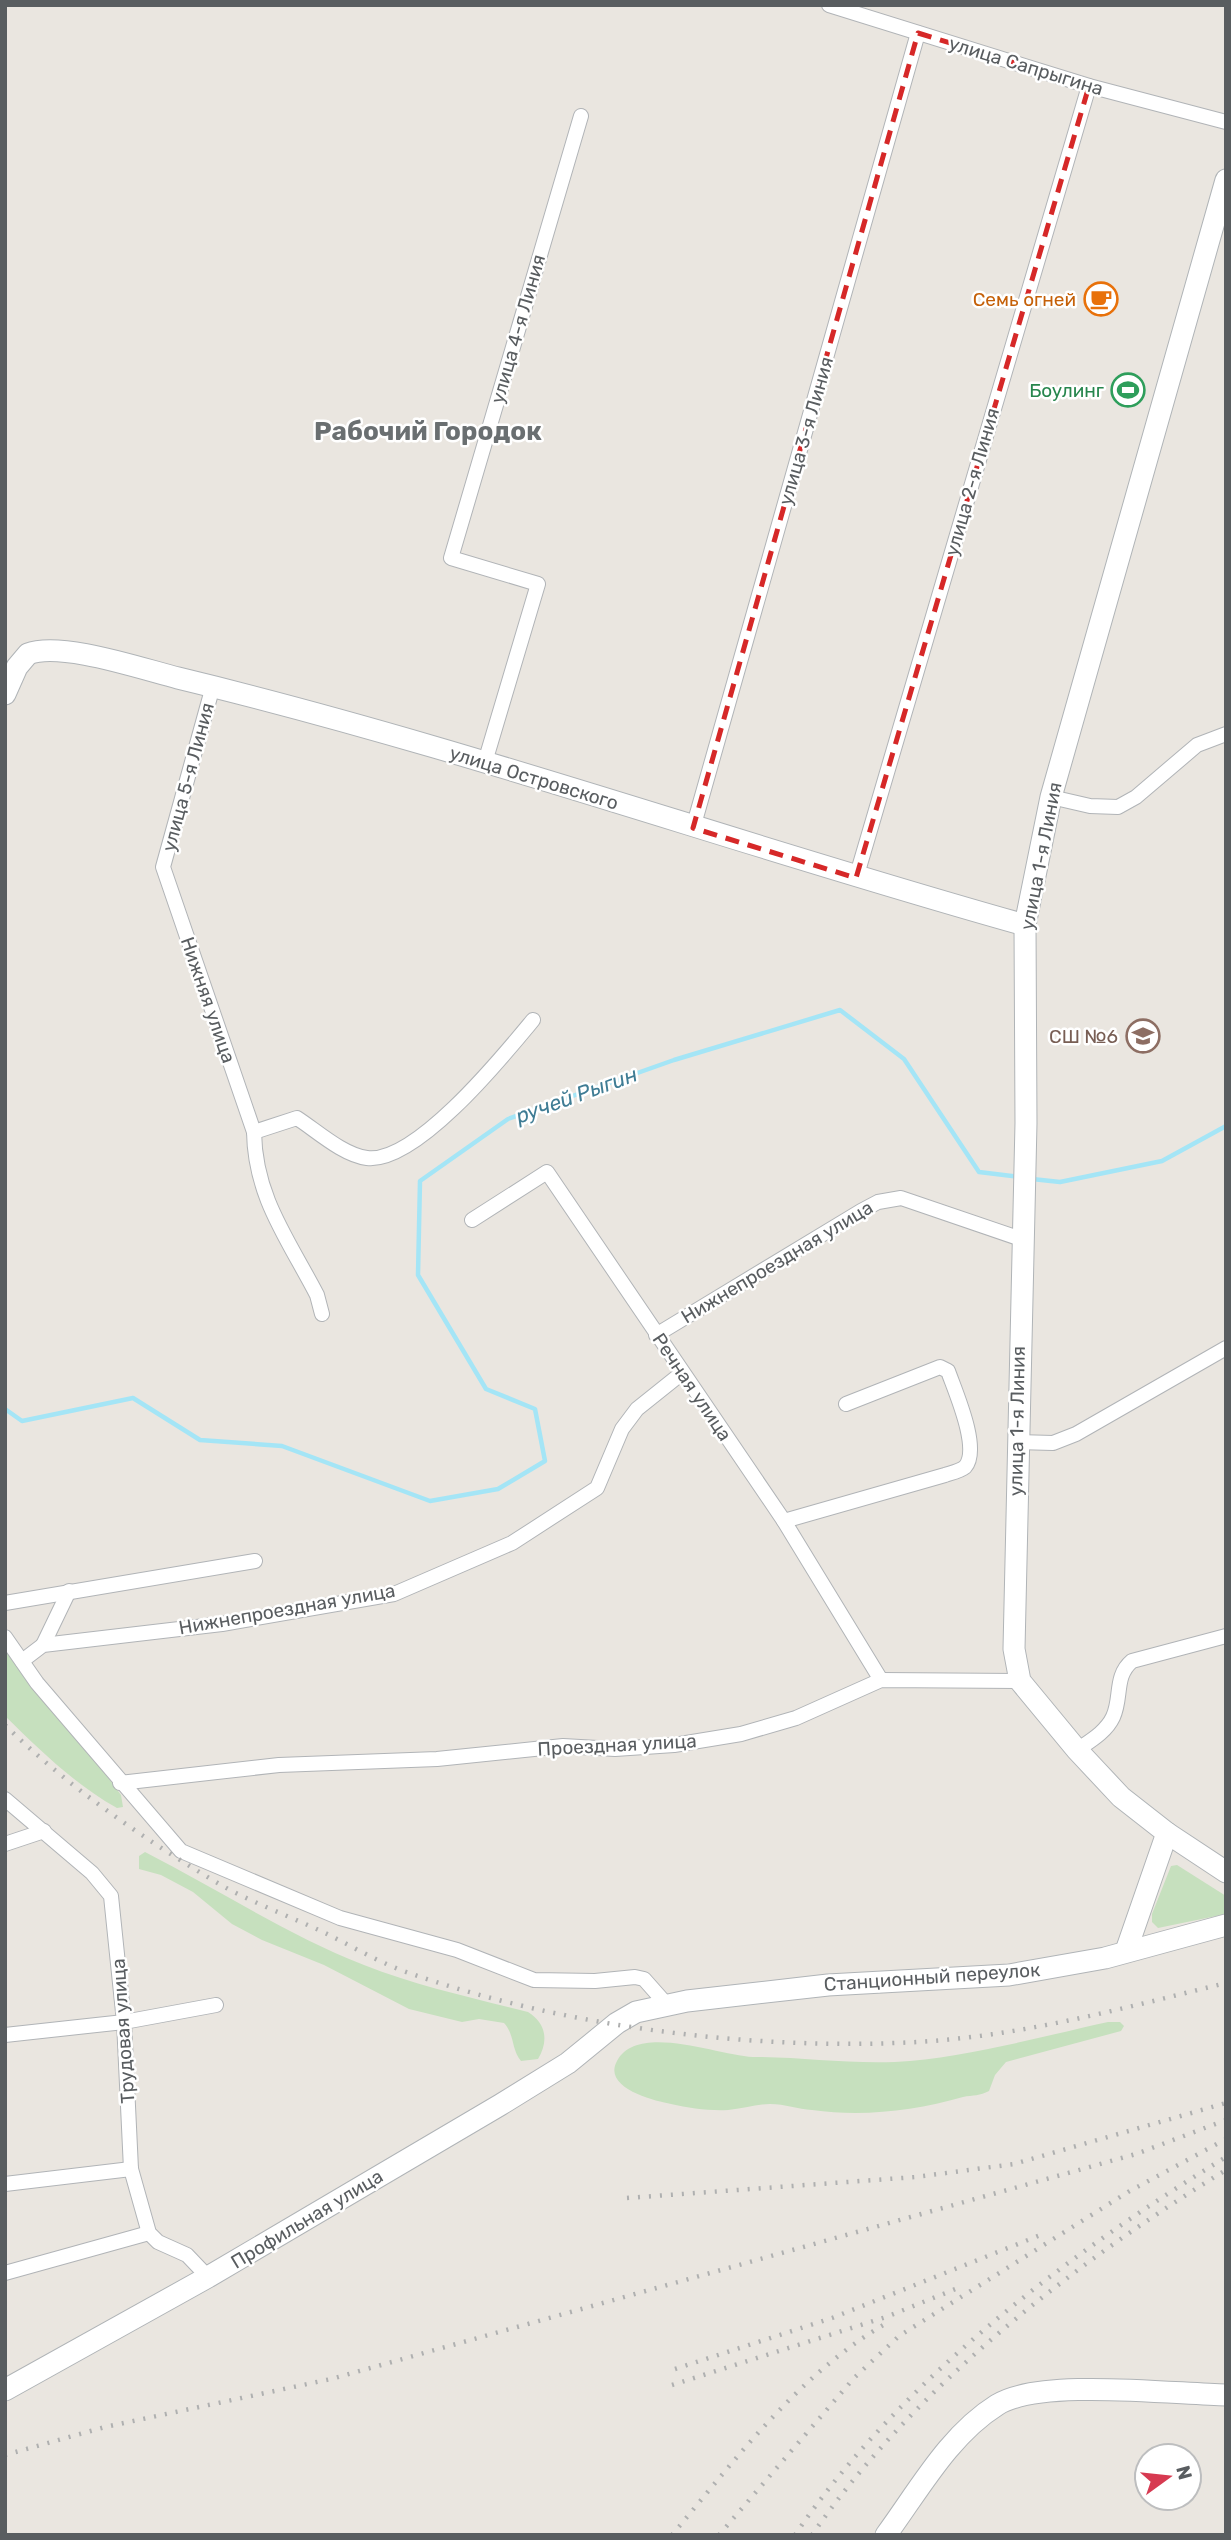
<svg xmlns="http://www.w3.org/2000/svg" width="1231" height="2540" font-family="Rubik,sans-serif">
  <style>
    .green { fill: #c6e0be }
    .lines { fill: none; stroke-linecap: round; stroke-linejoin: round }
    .stream { stroke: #a4e5f6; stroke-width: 4.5 }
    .street-casing { stroke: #b1b4b7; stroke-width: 16 }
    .secondary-casing { stroke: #b0b4b7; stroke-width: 23 }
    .street { stroke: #fff; stroke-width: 14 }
    .secondary { stroke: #fff; stroke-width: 21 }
    .rail { stroke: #afb0b0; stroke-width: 4.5; stroke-dasharray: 2 9; stroke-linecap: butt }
    .marked { fill: none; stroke: #d62828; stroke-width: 5; stroke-dasharray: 14 9; stroke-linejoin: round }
    .labels { text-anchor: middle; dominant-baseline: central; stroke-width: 5; stroke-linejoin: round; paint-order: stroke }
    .street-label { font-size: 19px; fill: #595d60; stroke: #fff }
    .food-label { font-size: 19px; fill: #c56008; stroke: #fff; text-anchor: end }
    .leisure-label { font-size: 19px; fill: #27864d; stroke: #fff; text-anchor: end }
    .education-label { font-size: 19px; fill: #785e54; stroke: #fff; text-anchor: end }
    .water-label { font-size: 21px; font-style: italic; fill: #3f7c94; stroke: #fff }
    .district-label { font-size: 26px; font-weight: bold; fill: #6a6f71; stroke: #fff }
  </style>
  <rect width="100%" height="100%" fill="#eae6e0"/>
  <!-- green -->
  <g class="green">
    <path d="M 5,1650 L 110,1780 L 121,1795 L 123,1807 L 117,1808 C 74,1784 40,1750 5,1716 Z"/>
    <path d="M 145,1852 C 218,1889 287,1935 364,1965 C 417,1986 473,1998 528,2012 C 546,2023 549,2041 538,2059 L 521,2061 C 511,2049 515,2035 504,2023 L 479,2019 L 462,2022 L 409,2009 L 324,1965 L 262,1940 L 232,1924 L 193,1892 L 161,1875 L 139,1869 L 139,1856 Z"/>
    <polygon points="1177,1865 1226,1896 1226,1914 1158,1928 1152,1922 1152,1914 1171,1866"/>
    <path d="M 1108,2022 L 1120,2022 L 1124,2026 L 1121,2031 L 1006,2062 L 995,2075 L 989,2091 C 980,2096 973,2095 963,2097 C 914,2111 863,2117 812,2110 C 798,2109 785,2104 770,2104 C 756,2104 742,2109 728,2110 C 709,2111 689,2108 671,2104 C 654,2101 602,2088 617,2061 C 638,2022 719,2056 753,2057 C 800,2057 847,2064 895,2062 C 964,2058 1040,2037 1108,2022 Z"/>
  </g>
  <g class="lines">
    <!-- stream -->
    <g class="stream">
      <polyline points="1032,1179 1060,1182 1162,1161 1226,1126"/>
      <polyline points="5,1409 22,1421 133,1398 200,1440 282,1446 430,1501 498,1489 545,1461 535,1409 486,1389 418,1275 420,1181 508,1119 674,1060 840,1010 904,1059 979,1172 1020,1177"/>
    </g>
    <defs>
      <g id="street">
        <polyline points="829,5 1089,86 1226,122"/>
        <path d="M 213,686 L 163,867 L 254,1132 C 255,1197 288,1239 317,1295 L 322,1314"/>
        <polyline points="485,762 538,584 451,558 581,116"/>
        <polyline points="1051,797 1090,806 1118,807 1136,797 1197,745 1226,734"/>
        <polyline points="693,828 918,33"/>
        <polyline points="856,878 1089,86"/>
        <path d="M 254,1132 L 297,1118 C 317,1131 343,1155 367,1158 C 416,1164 504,1055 533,1020"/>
        <polyline points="472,1220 547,1172 784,1521 881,1680"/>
        <polyline points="656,1335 861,1211 878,1202 901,1198 1021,1239"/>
        <polyline points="1017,1442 1053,1443 1076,1434 1226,1348"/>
        <path d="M 784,1521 L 945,1475 C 951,1473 960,1471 965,1467 C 981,1449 955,1391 948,1371 L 940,1367 L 846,1404"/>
        <polyline points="5,1603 255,1561"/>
        <polyline points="5,1637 37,1683 181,1851 340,1918 457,1950 534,1980 595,1981 635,1977 644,1979 667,2005"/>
        <polyline points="43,1645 69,1591"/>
        <polyline points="22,1661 43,1645 222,1624 394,1594 512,1543 597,1488 622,1429 637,1409 682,1373"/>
        <path d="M 1077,1750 C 1090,1741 1106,1732 1113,1717 C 1122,1698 1114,1676 1132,1661 L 1226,1636"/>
        <polyline points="120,1783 279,1765 437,1759 563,1746 615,1749 674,1745 741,1734 796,1718 881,1680 1020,1681"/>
        <polyline points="5,1799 92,1873 111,1896 124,2022 131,2169 149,2233 158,2242 187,2255 208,2277"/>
        <polyline points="5,1844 44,1831"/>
        <polyline points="5,2035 124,2022 216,2005"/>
        <polyline points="5,2184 131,2169"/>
        <polyline points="5,2273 149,2233"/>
      </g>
      <g id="secondary">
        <path d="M 5,694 L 17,667 L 28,654 C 60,641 142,669 178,678 C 464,747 742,846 1025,925"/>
        <polyline points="1167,1833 1226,1872"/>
        <polyline points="1126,1951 1167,1833 1121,1797 1077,1750 1020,1681 1014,1649 1026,1123 1025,925 1051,797 1226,180"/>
        <polyline points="5,2390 208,2277 500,2105 568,2063 617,2023 636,2012 687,2001 828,1985 1009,1975 1105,1958 1226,1925"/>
        <path d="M 886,2535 C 919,2490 949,2435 997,2405 C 1039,2378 1172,2394 1226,2395"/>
      </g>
    </defs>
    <!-- street casing -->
    <use href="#street" class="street-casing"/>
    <!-- secondary casing -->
    <use href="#secondary" class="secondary-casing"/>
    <!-- street -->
    <use href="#street" class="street"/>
    <!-- secondary -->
    <use href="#secondary" class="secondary"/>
    <!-- rail -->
    <g class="rail">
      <path d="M 5,1725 C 68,1787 145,1840 221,1885 C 253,1903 289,1916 323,1932 C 352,1946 381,1964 412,1974 C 565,2027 755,2051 917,2042 C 1022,2036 1124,2008 1226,1983"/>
      <polyline points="627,2198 916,2177 1014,2164 1226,2103"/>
      <polyline points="675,2369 832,2318 1043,2234"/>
      <polyline points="672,2385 886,2317 963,2286"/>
      <polyline points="5,2455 105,2427 331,2379 1136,2154 1226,2120"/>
      <path d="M 672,2535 C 735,2460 799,2374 885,2324"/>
      <polyline points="719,2535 854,2378 899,2336 1128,2192 1226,2139"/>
      <path d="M 795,2535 C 899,2381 1069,2253 1226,2157"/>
      <path d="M 812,2535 C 914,2387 1074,2263 1226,2170"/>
    </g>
  </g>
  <!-- marked area -->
  <path class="marked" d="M 918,33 L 1089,86 L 856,878 L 693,828 Z"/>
  <!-- icons -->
  <defs>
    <symbol id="cafe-ring" viewBox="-11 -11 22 22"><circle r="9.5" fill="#fff" stroke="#e8710a" stroke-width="1.5"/><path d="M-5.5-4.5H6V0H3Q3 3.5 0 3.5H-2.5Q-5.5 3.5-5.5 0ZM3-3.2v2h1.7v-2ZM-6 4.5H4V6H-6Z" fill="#e8710a"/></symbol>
    <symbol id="stadium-ring" viewBox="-11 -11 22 22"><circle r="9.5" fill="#fff" stroke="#2e9e5b" stroke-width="1.5"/><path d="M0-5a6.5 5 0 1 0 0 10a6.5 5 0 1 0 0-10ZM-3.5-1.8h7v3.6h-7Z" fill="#2e9e5b"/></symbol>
    <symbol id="school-ring" viewBox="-11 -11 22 22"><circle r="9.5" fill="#fff" stroke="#8d6e63" stroke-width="1.5"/><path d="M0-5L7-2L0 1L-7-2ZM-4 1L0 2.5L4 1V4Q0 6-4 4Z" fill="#8d6e63"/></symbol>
  </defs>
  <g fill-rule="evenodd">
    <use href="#cafe-ring" x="1082" y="280" width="38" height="38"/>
    <use href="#stadium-ring" x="1109" y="371" width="38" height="38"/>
    <use href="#school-ring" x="1124" y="1017" width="38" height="38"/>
  </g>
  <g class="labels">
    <!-- street labels -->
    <g class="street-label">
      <text transform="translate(1026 66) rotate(17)">улица Сапрыгина</text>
      <text transform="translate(518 329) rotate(-74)">улица 4-я Линия</text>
      <text transform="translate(806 431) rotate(-74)">улица 3-я Линия</text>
      <text transform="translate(972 482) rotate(-74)">улица 2-я Линия</text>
      <text transform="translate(188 777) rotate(-75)">улица 5-я Линия</text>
      <text transform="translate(534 778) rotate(17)">улица Островского</text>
      <text transform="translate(1041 856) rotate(-79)">улица 1-я Линия</text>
      <text transform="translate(208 1000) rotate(71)">Нижняя улица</text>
      <text transform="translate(777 1262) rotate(-31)">Нижнепроездная улица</text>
      <text transform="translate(692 1387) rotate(56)">Речная улица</text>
      <text transform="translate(1017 1421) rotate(-89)">улица 1-я Линия</text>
      <text transform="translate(287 1609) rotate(-10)">Нижнепроездная улица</text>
      <text transform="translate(617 1745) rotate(-3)">Проездная улица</text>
      <text transform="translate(932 1977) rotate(-4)">Станционный переулок</text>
      <text transform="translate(123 2031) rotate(-94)">Трудовая улица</text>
      <text transform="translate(307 2219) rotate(-31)">Профильная улица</text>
    </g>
    <!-- food labels -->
    <g class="food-label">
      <text x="1076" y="299">Семь огней</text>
    </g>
    <!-- leisure labels -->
    <g class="leisure-label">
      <text x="1104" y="390">Боулинг</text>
    </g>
    <!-- education labels -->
    <g class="education-label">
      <text x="1118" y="1036">СШ №6</text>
    </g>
    <!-- water labels -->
    <g class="water-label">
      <text transform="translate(576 1095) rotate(-20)">ручей Рыгин</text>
    </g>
    <!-- district labels -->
    <g class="district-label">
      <text x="428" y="431">Рабочий Городок</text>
    </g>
  </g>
  <!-- border -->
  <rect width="1231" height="2540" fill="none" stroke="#595d60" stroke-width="14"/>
  <!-- north arrow -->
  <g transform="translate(1168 2477) rotate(75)"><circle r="33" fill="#ffffff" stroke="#bdbebf" stroke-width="2"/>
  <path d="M0-5L12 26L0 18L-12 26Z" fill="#d73a51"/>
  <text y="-10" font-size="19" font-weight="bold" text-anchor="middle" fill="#595d60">N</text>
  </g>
</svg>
